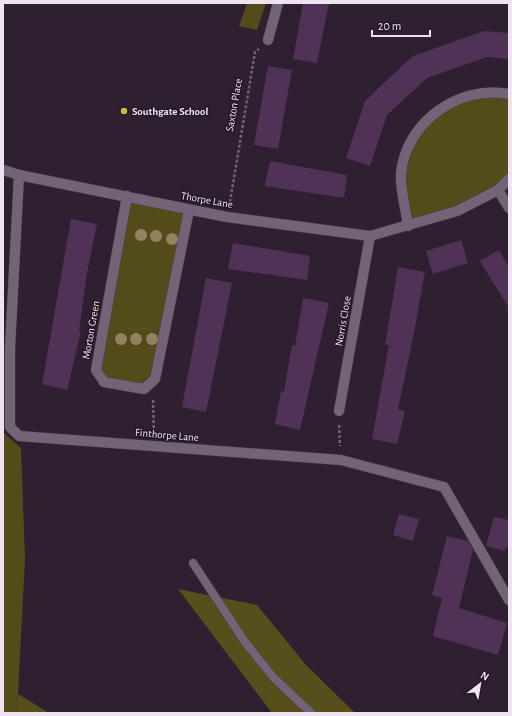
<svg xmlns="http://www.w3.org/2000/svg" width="512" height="716" font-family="'Alegreya Sans',sans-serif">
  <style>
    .green { fill: #534b19 }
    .forest { fill: #564e1b }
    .building { fill: #4f3256 }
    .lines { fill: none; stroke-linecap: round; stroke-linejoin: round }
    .lane-casing { stroke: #4a3e4c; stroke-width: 9 }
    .street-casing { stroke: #4a3e4c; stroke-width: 11 }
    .path { stroke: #6f6372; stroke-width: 2.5; stroke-dasharray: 3 2; stroke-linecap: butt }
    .lane { stroke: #736376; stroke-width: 8 }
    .street { stroke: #736376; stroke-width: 10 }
    .tree { fill: #918360 }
    .poi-dot { fill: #ceb938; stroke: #241727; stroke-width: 1.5 }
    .labels { text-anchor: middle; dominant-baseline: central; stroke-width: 3; stroke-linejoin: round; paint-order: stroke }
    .street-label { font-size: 11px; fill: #eee4f0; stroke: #241727 }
    .poi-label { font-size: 11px; font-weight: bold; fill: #eee4f0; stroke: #241727; text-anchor: start }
  </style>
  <rect width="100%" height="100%" fill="#2e2031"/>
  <!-- green -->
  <g class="green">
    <polygon points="247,3 266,3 257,30 239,26"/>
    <polygon points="509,94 509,179 498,190 408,226 401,175 419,129 458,99"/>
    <polygon points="127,196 189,210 155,379 144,389 104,382 96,370"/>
    <polygon points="3,432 21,448 25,559 17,713 3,713"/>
  </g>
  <!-- forest -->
  <g class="forest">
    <polygon points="178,589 257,605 306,665 355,713 272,713"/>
    <polygon points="18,694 49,713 17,713"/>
  </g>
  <!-- building -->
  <g class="building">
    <polygon points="303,3 329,3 317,63 293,59"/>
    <polygon points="484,31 509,33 509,59 487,57 427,78 387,115 370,166 346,158 365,101 388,79 413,56"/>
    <polygon points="268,66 292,70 278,149 254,145"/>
    <polygon points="270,161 347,175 344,198 265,186"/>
    <polygon points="71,219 97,224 87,273 79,331 81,331 67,390 42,384"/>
    <polygon points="461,240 468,263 433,274 426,251"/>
    <polygon points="233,243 310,256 307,280 228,269"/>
    <polygon points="499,250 509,268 509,308 480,261"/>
    <polygon points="398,267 425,272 414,333 398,409 405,411 397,444 372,439 389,345 385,345"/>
    <polygon points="206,278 232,283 206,412 182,407"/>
    <polygon points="303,298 329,303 300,430 275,424 281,391 284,392 292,345 295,346"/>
    <polygon points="399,514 419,519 413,541 393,535"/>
    <polygon points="494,517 509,520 509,548 506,547 505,551 486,546"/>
    <polygon points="447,536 468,541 473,550 459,608 507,623 498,655 433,636 442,598 432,595"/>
  </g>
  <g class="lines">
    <defs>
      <polyline id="lane" points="193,563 245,642 273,677 311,713"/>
      <g id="street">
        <polyline points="268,40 278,3"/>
        <polyline points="3,170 19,175 227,217 370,236 457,211 498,190 509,179"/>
        <polyline points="19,175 10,348 10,427 19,436 341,460 444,487 509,600"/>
        <polyline points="498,190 509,208"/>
        <polyline points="127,196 96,370 104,382 144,389 155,379 189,210"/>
        <path d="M 408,226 C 406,210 400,189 401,174 C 405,123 459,84 509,94"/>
        <polyline points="339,411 370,236"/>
      </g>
    </defs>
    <!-- lane casing -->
    <use href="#lane" class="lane-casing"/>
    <!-- street casing -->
    <use href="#street" class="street-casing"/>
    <!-- path -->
    <g class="path">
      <polyline points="230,202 255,52 259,49"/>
      <polyline points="153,400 154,433"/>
      <polyline points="339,425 340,446"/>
    </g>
    <!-- lane -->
    <use href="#lane" class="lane"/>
    <!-- street -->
    <use href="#street" class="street"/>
  </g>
  <!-- trees -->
  <g class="tree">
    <circle cx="141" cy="235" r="6"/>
    <circle cx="156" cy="236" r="6"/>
    <circle cx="172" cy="239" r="6"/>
    <circle cx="121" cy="339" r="6"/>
    <circle cx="136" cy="339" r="6"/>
    <circle cx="152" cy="339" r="6"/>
  </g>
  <!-- markers -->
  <circle class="poi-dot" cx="124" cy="111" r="4"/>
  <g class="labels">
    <!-- street labels -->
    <g class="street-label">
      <text transform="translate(234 105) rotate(-80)">Saxton Place</text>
      <text transform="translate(207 200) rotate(10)">Thorpe Lane</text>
      <text transform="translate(343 321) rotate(-80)">Norris Close</text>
      <text transform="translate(91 330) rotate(-80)">Morton Green</text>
      <text transform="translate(167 435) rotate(5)">Finthorpe Lane</text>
    </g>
    <!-- poi labels -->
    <g class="poi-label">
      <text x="132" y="111">Southgate School</text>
    </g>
  </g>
  <!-- border -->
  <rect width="512" height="716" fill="none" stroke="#eee4f0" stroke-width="8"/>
  <!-- north arrow -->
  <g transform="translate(480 684) rotate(31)" stroke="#241727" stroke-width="3" paint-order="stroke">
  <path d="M0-3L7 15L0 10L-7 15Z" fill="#eee4f0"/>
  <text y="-6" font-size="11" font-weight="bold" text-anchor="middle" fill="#eee4f0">N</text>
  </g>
  <!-- scale -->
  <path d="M372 30v6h58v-6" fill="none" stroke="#eee4f0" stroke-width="2"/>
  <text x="378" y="30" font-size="12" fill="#eee4f0" stroke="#241727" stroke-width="3" paint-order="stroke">20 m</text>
</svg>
